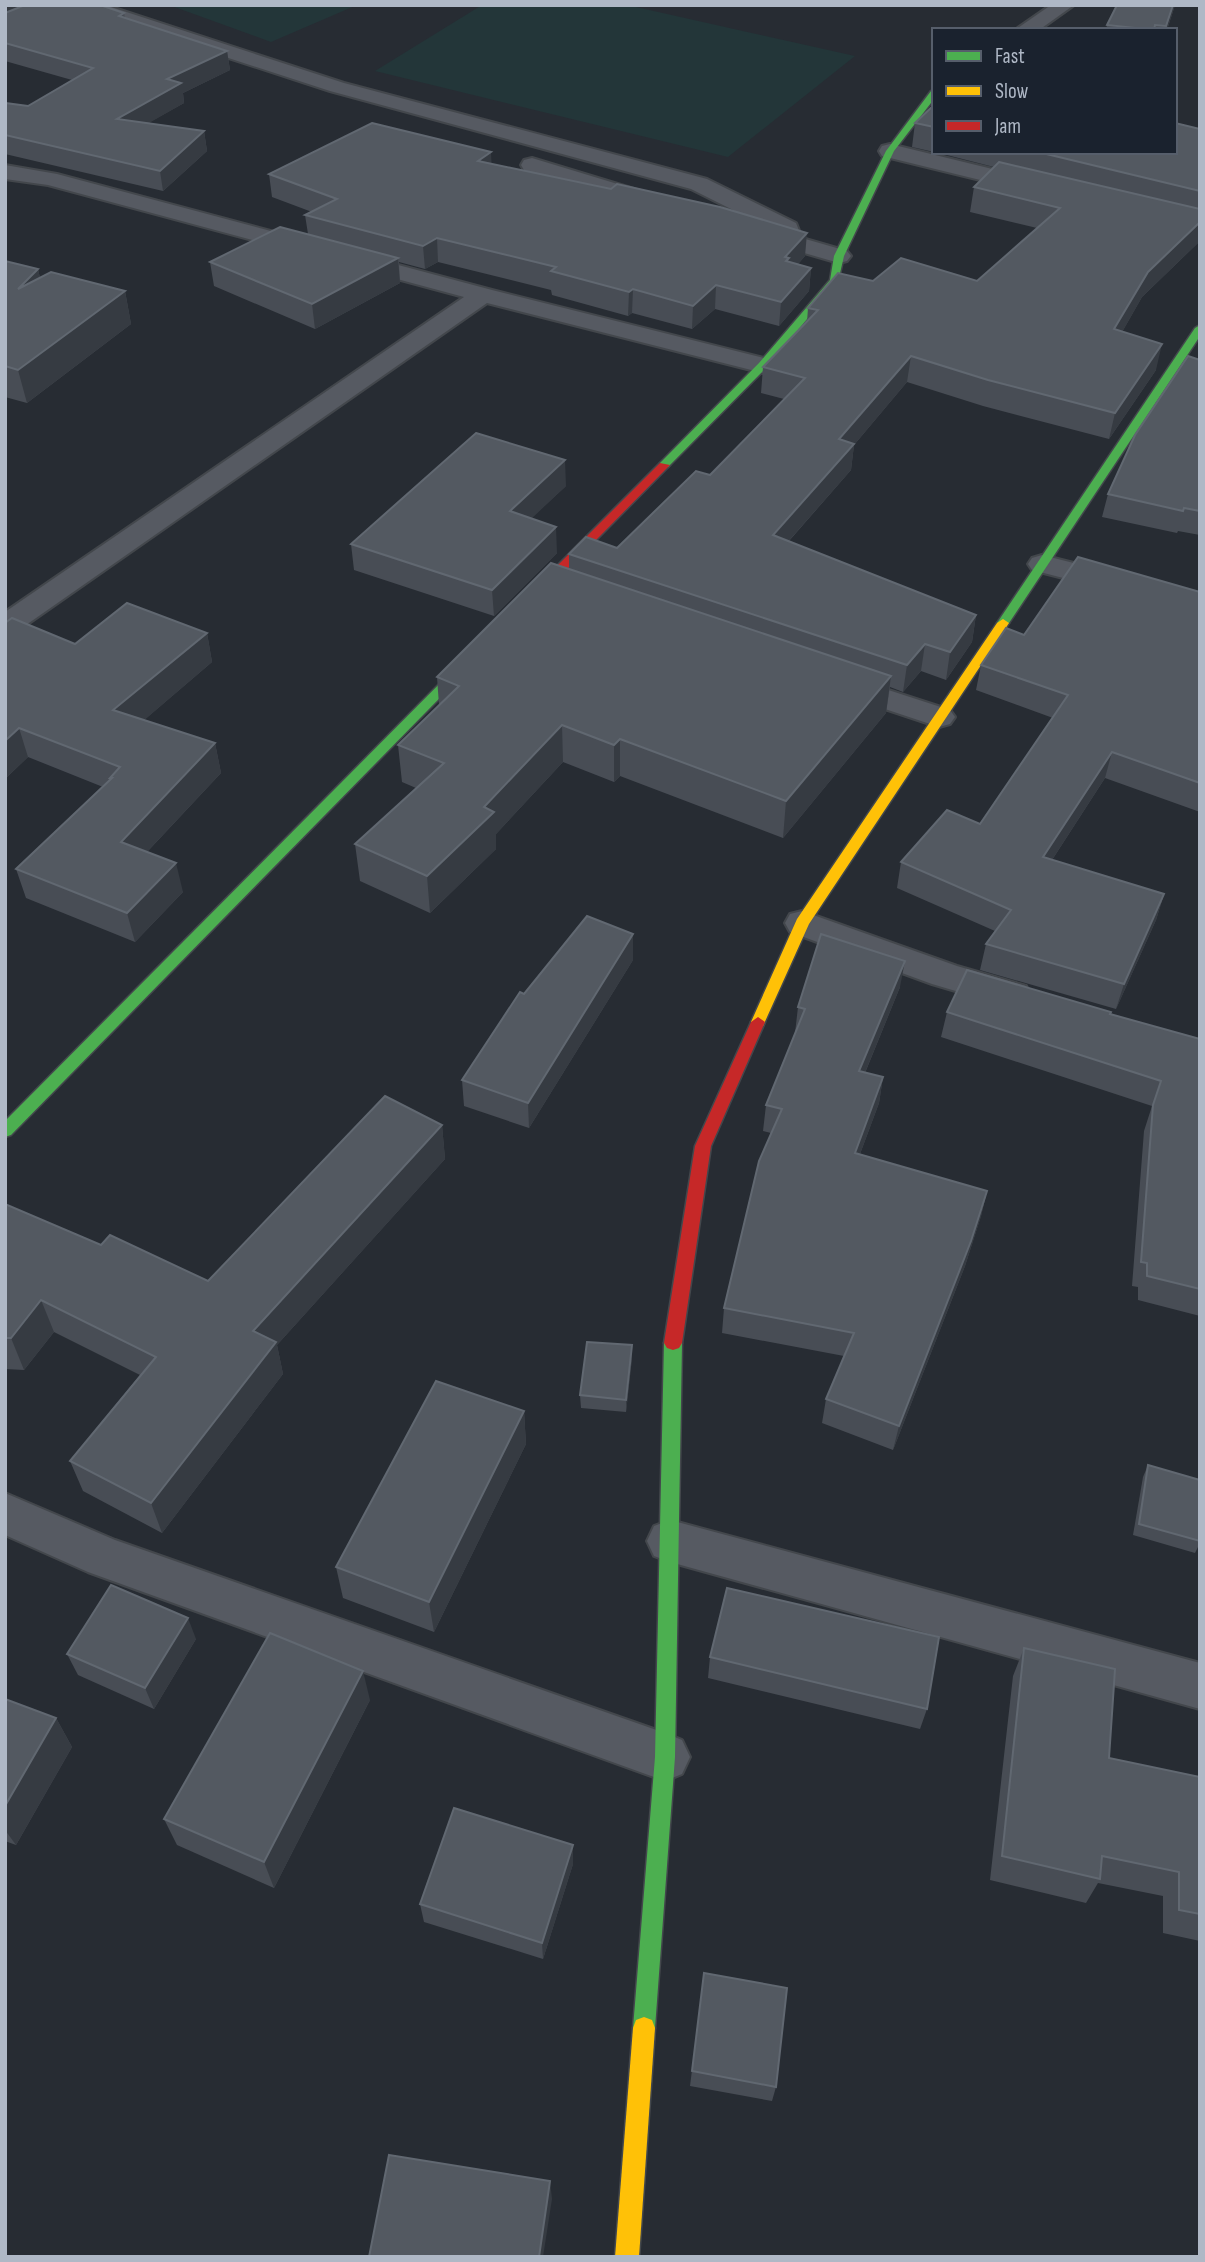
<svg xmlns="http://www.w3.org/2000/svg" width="1205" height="2262" font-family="'Sofia Sans Condensed',sans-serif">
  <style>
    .green { fill: #233639 }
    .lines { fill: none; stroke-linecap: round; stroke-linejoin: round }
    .street-casing { stroke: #43474c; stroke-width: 4 }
    .fast-casing { stroke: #43474c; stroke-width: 3 }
    .slow-casing { stroke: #43474c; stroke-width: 3 }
    .jam-casing { stroke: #43474c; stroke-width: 3 }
    .street { fill: #565a62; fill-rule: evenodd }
    .fast { fill: #4caf50; fill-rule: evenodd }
    .slow { fill: #ffc107; fill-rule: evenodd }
    .jam { fill: #c62828; fill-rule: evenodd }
    .wall { fill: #484d55 }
    .shaded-wall { fill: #363b42 }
    .building { fill: #535961; stroke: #616871; stroke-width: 2 }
  </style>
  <rect width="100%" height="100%" fill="#272c33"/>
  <!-- green -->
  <g class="green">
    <polygon points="169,5 357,5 271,42"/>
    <polygon points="482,5 627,5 855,56 728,157 375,71"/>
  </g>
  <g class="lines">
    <defs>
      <g id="street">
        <polygon points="76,5 105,5 344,83 707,179 796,223 802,238 847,251 851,256 847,261 839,263 759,240 755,235 759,230 773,230 691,189 330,91 78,9"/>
        <polygon points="1051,5 1074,5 1039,30 1015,30"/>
        <polygon points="890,144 1046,182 1049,187 1046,192 1038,194 882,156 879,151 882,146"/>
        <polygon points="532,158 667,199 670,204 667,209 659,211 524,170 521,165 524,160"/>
        <polygon points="5,165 57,174 492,290 772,360 776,365 772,370 763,373 487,303 16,632 5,635 5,612 464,297 48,185 5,179"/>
        <polygon points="1042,555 1200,595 1200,613 1032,570 1028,564 1032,558"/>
        <polygon points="839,674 950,710 955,717 950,724 939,727 828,690 824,683 828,676"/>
        <polygon points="802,911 957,966 1026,986 1031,995 1026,1004 1013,1008 932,984 790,932 785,923 790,914"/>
        <polygon points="5,1493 115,1540 665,1733 682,1740 690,1757 682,1774 665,1781 88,1572 5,1535"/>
        <polygon points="670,1520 1200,1663 1200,1709 670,1562 654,1556 647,1541 654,1526"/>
      </g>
      <g id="fast">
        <polygon points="931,91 934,91 934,99 894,151 844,256 838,282 767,367 668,467 660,467 660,463 759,363 830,280 834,256 886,151"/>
        <polygon points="1200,325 1200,336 1009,623 1003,627 999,626 997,623 1195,328"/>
        <polygon points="475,651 479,652 479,658 11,1135 5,1137 5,1121 471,652"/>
        <polygon points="673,1336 679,1338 682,1343 675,1757 655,2028 652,2036 644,2039 636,2036 633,2028 655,1757 664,1343 667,1338"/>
      </g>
      <g id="slow">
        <polygon points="1003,619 1009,623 809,924 763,1026 753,1026 751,1022 797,919 997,623"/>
        <polygon points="644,2017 652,2020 655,2028 639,2257 615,2257 633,2028 636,2020"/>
      </g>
      <g id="jam">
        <polygon points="660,463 670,465 529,608 521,608 521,602"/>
        <polygon points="758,1017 765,1022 711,1146 682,1343 679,1348 673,1350 667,1348 664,1343 695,1146 751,1022"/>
      </g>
    </defs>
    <!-- street casing -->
    <use href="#street" class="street-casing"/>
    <!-- fast casing -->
    <use href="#fast" class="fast-casing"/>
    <!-- slow casing -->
    <use href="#slow" class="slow-casing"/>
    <!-- jam casing -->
    <use href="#jam" class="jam-casing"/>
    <!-- street -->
    <use href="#street" class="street"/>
    <!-- fast -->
    <use href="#fast" class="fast"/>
    <!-- slow -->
    <use href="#slow" class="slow"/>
    <!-- jam -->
    <use href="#jam" class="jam"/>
  </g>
  <!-- wall -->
  <g class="wall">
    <polygon points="5,5 124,13 125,18 227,51 230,70 183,93 184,103 148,123 204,131 207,151 163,191 5,154 5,103 28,106 72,80 5,61"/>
    <polygon points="1175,5 1167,30 1106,30 1107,25"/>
    <polygon points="934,105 934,152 912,147 915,123"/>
    <polygon points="1200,129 1200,241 1142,297 1122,332 1156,370 1109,439 983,406 907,382 854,445 851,470 789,541 976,615 972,642 946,680 921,671 903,692 890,687 886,713 783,838 620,776 614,782 563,762 496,834 496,849 430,913 360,881 355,844 416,788 402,782 398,745 439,705 437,677 569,569 569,554 617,548 710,475 784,399 761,393 763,367 807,322 808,308 873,281 977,281 1037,228 970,212 974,187 994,167 935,152 1175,152"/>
    <polygon points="491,152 491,164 805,256 798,264 811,268 809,291 779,326 715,309 692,329 632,313 628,316 552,295 551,290 438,262 425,269 399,262 400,283 315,329 214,286 210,262 308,234 305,215 312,212 272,197 269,174"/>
    <polygon points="5,261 38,269 40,278 125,291 131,324 27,403 5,397"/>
    <polygon points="1200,360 1200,535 1178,531 1177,533 1102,517 1108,494"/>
    <polygon points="566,486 531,518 557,553 494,616 354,570 351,544"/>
    <polygon points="1200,592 1200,812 1105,778 1052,860 1164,894 1156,920 1116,1009 980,970 986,944 995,931 897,888 901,862 980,824 1053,718 976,690 981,665 1024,635"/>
    <polygon points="5,623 75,644 207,633 212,662 144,720 215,743 221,773 147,852 183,892 135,942 26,898 16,869 103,787 28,757 5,779"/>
    <polygon points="633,960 529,1128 464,1106 462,1080 524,994"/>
    <polygon points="900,987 865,1073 883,1077 879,1103 860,1154 987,1191 981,1216 965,1266 893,1450 822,1423 826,1399 844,1356 722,1333 724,1308 771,1133 763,1131 766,1105 795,1033 798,1007"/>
    <polygon points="947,1012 1110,1014 1200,1039 1200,1316 1138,1300 1138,1287 1132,1286 1144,1131 1152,1106 941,1037"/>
    <polygon points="442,1125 445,1159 277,1345 283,1374 162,1533 83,1491 70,1461 140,1375 54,1332 24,1370 5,1369 5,1204 101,1245 208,1281"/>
    <polygon points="632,1358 626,1412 581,1408 580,1395"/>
    <polygon points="524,1411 526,1444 434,1632 343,1598 336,1567"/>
    <polygon points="1148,1465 1200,1480 1200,1543 1195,1553 1133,1535 1143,1477"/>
    <polygon points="196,1639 154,1709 78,1675 67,1654"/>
    <polygon points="1024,1648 1109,1758 1200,1777 1200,1941 1163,1933 1163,1896 1098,1883 1086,1903 990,1880 1013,1676"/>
    <polygon points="710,1657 927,1709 920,1729 708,1678"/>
    <polygon points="5,1699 56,1718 72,1747 16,1845 5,1841"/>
    <polygon points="370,1700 274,1888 177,1845 164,1819"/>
    <polygon points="573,1864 543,1959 424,1922 420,1904"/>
    <polygon points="704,1973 776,2087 772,2101 690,2086"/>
  </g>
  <!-- shaded-wall -->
  <g class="shaded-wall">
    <polygon points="5,5 34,5 5,16"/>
    <polygon points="1173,5 1175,5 1167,30 1166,30"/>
    <polygon points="227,51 230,70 183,93 184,103 121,139 117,119 167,79"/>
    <polygon points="204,131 207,151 163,191 160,171"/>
    <polygon points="491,152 492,174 478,161"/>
    <polygon points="1200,222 1200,241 1142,297 1109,355 1114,329 1148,272"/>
    <polygon points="807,233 805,256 787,277 785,257"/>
    <polygon points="437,238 438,262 425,269 423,246"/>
    <polygon points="398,258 400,283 315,329 312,304"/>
    <polygon points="811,268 809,291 779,326 781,302"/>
    <polygon points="38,269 45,302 18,289"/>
    <polygon points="716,285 715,309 692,329 693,306"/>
    <polygon points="633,289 632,313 628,316 629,292"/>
    <polygon points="125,291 131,324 27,403 18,370"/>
    <polygon points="1162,344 1156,370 1109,439 1115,413"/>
    <polygon points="911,356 907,382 854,445 851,470 771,561 773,535 839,439"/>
    <polygon points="565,460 566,486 512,537 510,511"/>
    <polygon points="556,527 557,553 494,616 492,590"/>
    <polygon points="976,615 972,642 946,680 950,652"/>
    <polygon points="207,633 212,662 121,740 113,710"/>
    <polygon points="925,644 921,671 903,692 907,665"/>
    <polygon points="891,676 886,713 783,838 786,801"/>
    <polygon points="562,725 563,762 496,834 496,849 430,913 427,876 484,807"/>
    <polygon points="19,728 28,757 5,779 5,741"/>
    <polygon points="620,739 620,776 614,782 614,745"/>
    <polygon points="215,743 221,773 129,871 121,842"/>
    <polygon points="1112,752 1105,778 1037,883 1043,857"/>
    <polygon points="176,863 183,892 135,942 127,913"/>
    <polygon points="1164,894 1156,920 1116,1009 1124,984"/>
    <polygon points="633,934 633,960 529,1128 528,1103"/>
    <polygon points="905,961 900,987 855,1097 859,1071"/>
    <polygon points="883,1077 879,1103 851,1178 855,1153"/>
    <polygon points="442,1125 445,1159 277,1345 283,1374 162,1533 151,1503 253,1331"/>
    <polygon points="987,1191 981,1216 965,1266 893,1450 899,1426"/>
    <polygon points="41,1300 54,1332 24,1370 11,1338"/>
    <polygon points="632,1345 632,1358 626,1412 626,1400"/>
    <polygon points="524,1411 526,1444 434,1632 429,1602"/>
    <polygon points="188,1618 196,1639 154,1709 145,1688"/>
    <polygon points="363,1671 370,1700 274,1888 264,1862"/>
    <polygon points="56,1718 72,1747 16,1845 5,1830 5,1806"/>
    <polygon points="573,1845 573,1864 543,1959 542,1943"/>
    <polygon points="550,2181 552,2199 543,2257 539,2257"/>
  </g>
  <!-- building -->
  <g class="building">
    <polygon points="25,5 100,5 124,13 119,16 227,51 167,79 181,83 117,119 204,131 160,171 5,135 5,103 28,106 93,68 5,43 5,13"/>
    <polygon points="1117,5 1173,5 1166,26 1155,25 1154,30 1107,25"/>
    <polygon points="934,105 934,127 915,123"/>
    <polygon points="372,123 491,152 478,161 611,189 617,184 720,207 807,233 785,257 789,258 786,261 811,268 781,302 716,285 693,306 633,289 629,292 551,271 556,267 437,238 423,246 305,215 337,199 269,174"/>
    <polygon points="1175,123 1200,129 1200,191 1038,152 1175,152"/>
    <polygon points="999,162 1200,209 1200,222 1148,272 1114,329 1162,344 1115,413 988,380 911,356 839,439 854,444 773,535 976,615 950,652 925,644 907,665 569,554 586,537 617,548 696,471 710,475 805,378 763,367 818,310 808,308 838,273 873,281 901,258 977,281 1060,208 974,187"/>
    <polygon points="280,227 398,258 312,304 210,262"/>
    <polygon points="5,261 38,269 18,289 51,272 125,291 18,370 5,366"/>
    <polygon points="1188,356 1200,360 1200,511 1184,508 1183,511 1108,494 1135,435"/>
    <polygon points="476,433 565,460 510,511 556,527 492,590 351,544"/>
    <polygon points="1078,557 1200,592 1200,783 1112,752 1043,857 1164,894 1124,984 986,944 1011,910 901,862 947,810 980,824 1068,695 981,665 1006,628 1024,635"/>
    <polygon points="551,563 891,676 786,801 620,739 614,745 562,725 484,807 494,812 427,876 355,844 444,763 398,745 459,686 437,677"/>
    <polygon points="127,603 207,633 113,710 215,743 121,842 176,863 127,913 16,869 112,778 110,778 120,767 19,728 5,741 5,623 12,618 75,644"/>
    <polygon points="587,916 633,934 528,1103 462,1080 520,992 524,994"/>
    <polygon points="821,934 905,961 859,1071 883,1077 855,1153 987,1191 971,1241 899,1426 826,1399 854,1333 724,1308 759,1161 782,1109 766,1105 805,1009 798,1007"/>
    <polygon points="967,970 1111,1012 1110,1014 1200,1039 1200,1289 1147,1276 1147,1263 1141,1262 1153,1105 1161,1081 947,1012"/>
    <polygon points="385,1096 442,1125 253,1331 276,1342 151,1503 70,1461 156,1357 41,1300 11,1338 5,1338 5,1204 101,1245 110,1235 208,1281"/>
    <polygon points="587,1342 632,1345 626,1400 580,1395"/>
    <polygon points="436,1381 524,1411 429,1602 336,1567"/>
    <polygon points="1148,1465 1200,1480 1200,1541 1139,1524"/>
    <polygon points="111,1585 188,1618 145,1688 67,1654"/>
    <polygon points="727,1588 939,1637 927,1709 710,1657"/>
    <polygon points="270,1633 363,1671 264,1862 164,1819"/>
    <polygon points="1024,1648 1115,1669 1109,1758 1200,1777 1200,1914 1179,1910 1179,1872 1102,1856 1100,1879 1002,1856"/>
    <polygon points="5,1699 56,1718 5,1806"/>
    <polygon points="454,1808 573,1845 542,1943 420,1904"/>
    <polygon points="704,1973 787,1988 776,2087 692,2071"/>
    <polygon points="389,2155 550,2181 539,2257 369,2257"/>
  </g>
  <!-- border -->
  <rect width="1205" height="2262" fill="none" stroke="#afb8c6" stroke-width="14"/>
  <!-- legend -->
  <rect x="932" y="28" width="245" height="126" fill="#1a222e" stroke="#565e6b" stroke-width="2"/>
  <rect x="946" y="51" width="35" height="10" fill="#4caf50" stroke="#565e6b" stroke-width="2"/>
  <text x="995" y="63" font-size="21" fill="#afb8c6">Fast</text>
  <rect x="946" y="86" width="35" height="10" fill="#ffc107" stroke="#565e6b" stroke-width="2"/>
  <text x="995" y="98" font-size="21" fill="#afb8c6">Slow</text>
  <rect x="946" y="121" width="35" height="10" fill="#c62828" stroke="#565e6b" stroke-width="2"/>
  <text x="995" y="133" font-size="21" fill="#afb8c6">Jam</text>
</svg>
